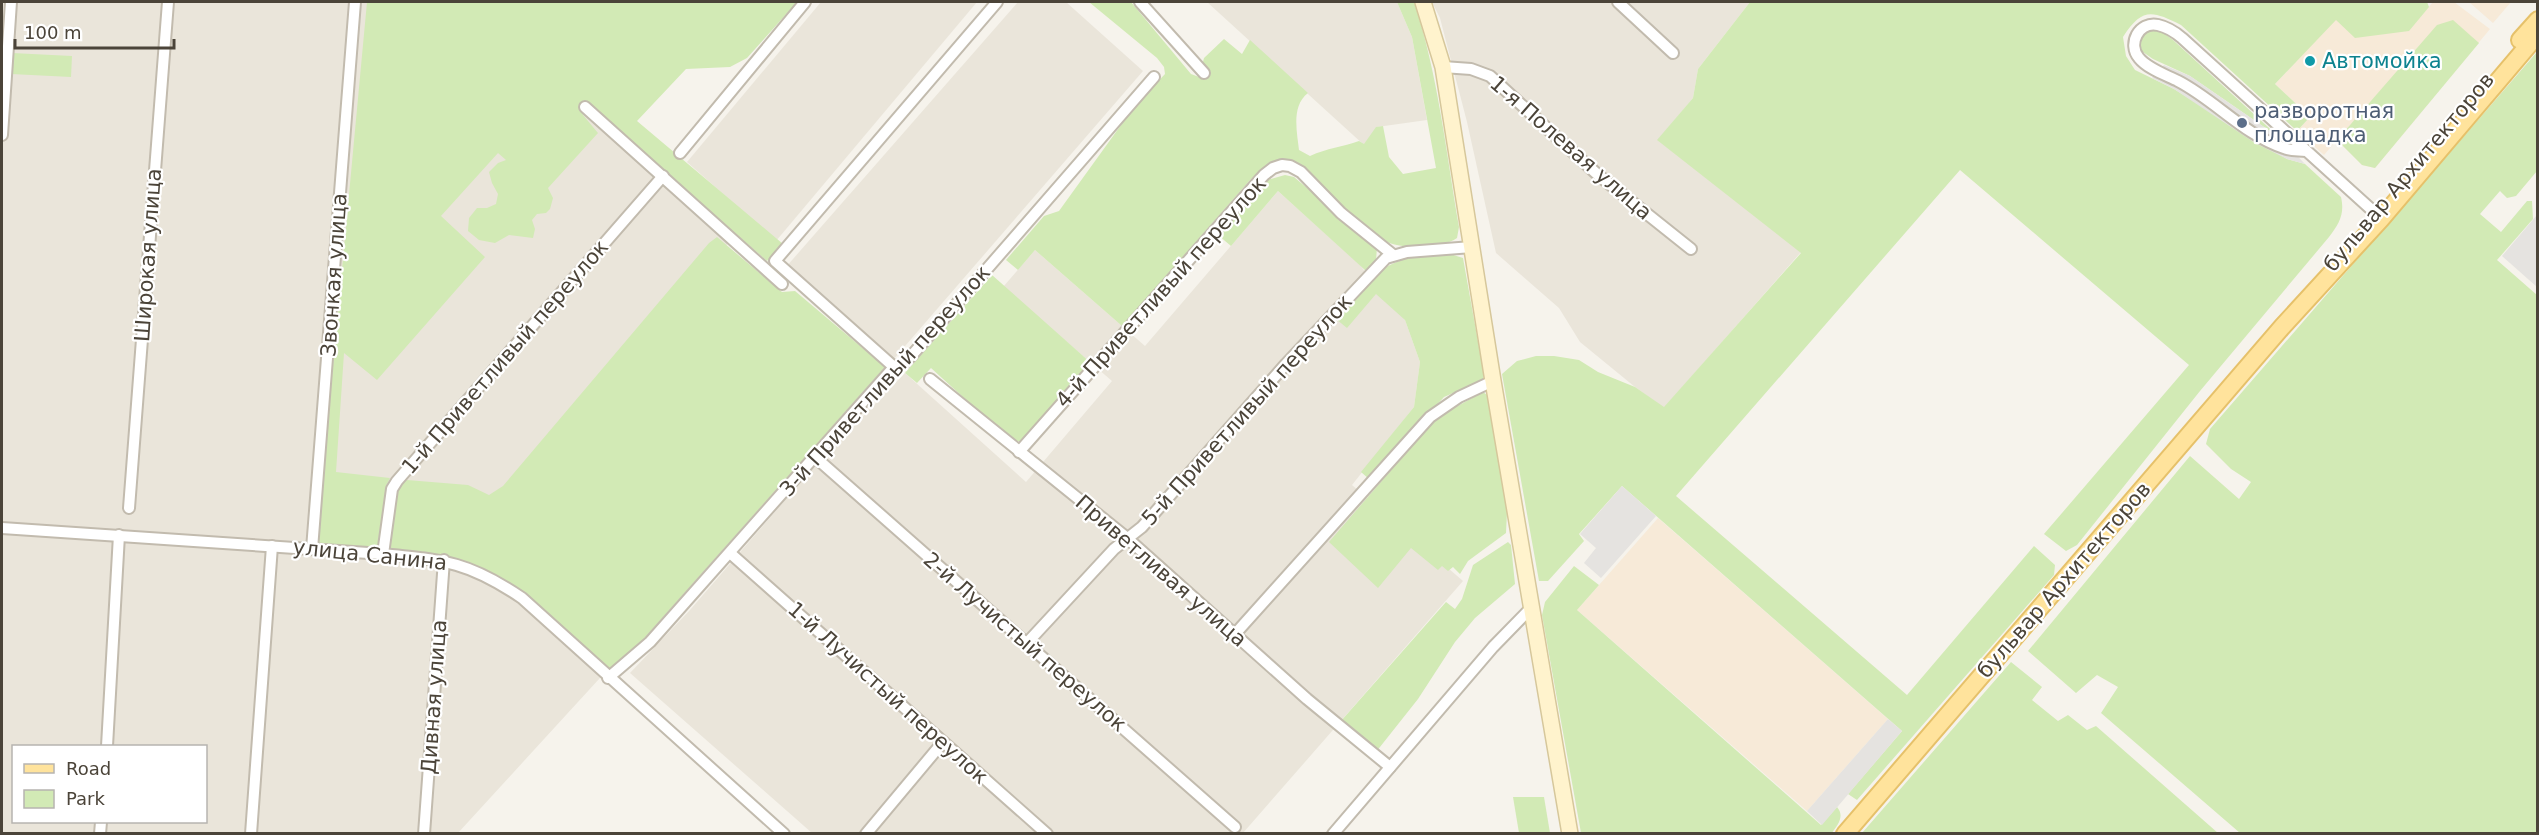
<svg xmlns="http://www.w3.org/2000/svg" width="2539" height="835" font-family="'DejaVu Sans',sans-serif">
  <style>
    .residential { fill: #eae5da; fill-rule: evenodd }
    .commercial { fill: #f7ead8 }
    .green { fill: #d2eab5 }
    .parking { fill: #e5e3e0 }
    .lines { fill: none; stroke-linecap: round; stroke-linejoin: round }
    .minor-casing { stroke: #c2bbae; stroke-width: 14 }
    .secondary-casing { stroke: #d6c79b; stroke-width: 18 }
    .primary-casing { stroke: #e6c16a; stroke-width: 20 }
    .minor { stroke: #fff; stroke-width: 10 }
    .secondary { stroke: #fff3cd; stroke-width: 15 }
    .primary { stroke: #ffe39c; stroke-width: 16 }
    .culture-dot { fill: #0f9aa8; stroke: #fff; stroke-width: 2 }
    .service-dot { fill: #5c6f8a; stroke: #fff; stroke-width: 2 }
    .labels { text-anchor: middle; dominant-baseline: central; stroke-width: 4.5; stroke-linejoin: round; paint-order: stroke }
    .culture-label { font-size: 21px; fill: #0d838f; stroke: #fff; text-anchor: start }
    .service-label { font-size: 21px; fill: #4e5e75; stroke: #fff; text-anchor: start }
    .street-label { font-size: 21px; fill: #4b4439; stroke: #fff }
  </style>
  <rect width="100%" height="100%" fill="#f6f3ec"/>
  <!-- residential -->
  <g class="residential">
    <path d="M 2,2 L 373,2 L 583,78 L 743,227 L 488,508 L 621,655 L 458,833 L 2,834 ZM 14,746 L 206,746 L 206,822 L 14,822 Z"/>
    <polygon points="821,2 977,2 776,241 687,162"/>
    <polygon points="1018,2 1066,2 1143,71 893,360 786,267"/>
    <polygon points="1207,2 1397,2 1412,37 1427,120 1377,127 1364,145"/>
    <polygon points="1432,2 1750,2 1698,69 1693,98 1658,140 1801,252 1664,408 1635,387 1580,342 1559,308 1496,253 1467,122 1440,18"/>
    <polygon points="1278,191 1359,264 1405,320 1420,362 1414,407 1352,485 1463,581 1243,833 812,833 630,673 690,610 812,469 905,373 1026,482 1112,381 1003,287 1035,250 1145,346"/>
  </g>
  <!-- commercial -->
  <g class="commercial">
    <polygon points="2433,2 2454,2 2490,29 2375,168 2362,165 2337,140 2324,155 2297,131 2310,117 2275,84 2336,19 2408,31"/>
    <polygon points="2469,2 2511,2 2493,23"/>
    <polygon points="1658,518 1888,719 1807,811 1577,610"/>
  </g>
  <!-- green -->
  <g class="green">
    <polygon points="367,2 797,2 747,58 730,67 686,69 637,121 783,244 767,261 586,103 580,104 583,115 598,133 548,188 553,198 550,209 546,213 537,214 532,220 535,229 533,238 509,235 495,243 479,240 468,231 469,218 477,208 487,208 496,204 498,194 492,183 489,172 498,163 506,160 498,153 441,216 485,257 377,380 344,353 336,472 390,478 386,486 377,550 319,545 317,537"/>
    <path d="M 1089,2 L 1131,2 L 1191,74 L 1199,77 L 1204,58 L 1224,39 L 1242,54 L 1250,40 L 1308,93 C 1291,106 1297,132 1299,150 L 1310,156 C 1327,148 1343,147 1359,141 L 1364,144 L 1376,127 L 1383,126 L 1389,157 L 1403,174 L 1436,168 L 1412,37 L 1397,2 L 1414,2 C 1438,74 1446,152 1459,227 L 1457,238 C 1441,249 1403,250 1385,241 C 1365,230 1349,210 1331,196 C 1316,184 1299,172 1283,160 L 1270,162 L 1251,179 L 1122,326 L 1035,250 L 1018,270 L 1006,260 L 1044,216 L 1059,211 L 1134,107 L 1165,74 L 1164,67 L 1157,58 Z"/>
    <path d="M 1750,2 L 2427,2 L 2429,7 L 2409,31 L 2355,38 L 2336,20 L 2275,84 L 2310,117 L 2297,131 L 2181,25 C 2151,10 2142,8 2123,37 L 2126,56 L 2135,70 L 2174,89 L 2287,159 L 2305,164 L 2341,197 C 2345,214 2339,224 2329,237 L 2200,391 L 2077,545 L 2066,551 L 2044,534 L 2189,365 L 1960,170 L 1676,496 L 1907,695 L 2034,546 L 2055,565 L 2054,575 L 1857,800 L 1848,794 L 1902,731 L 1622,486 L 1579,534 L 1584,541 L 1548,581 L 1539,581 L 1502,374 L 1517,361 L 1536,356 L 1554,356 L 1579,360 L 1598,372 L 1635,387 L 1664,407 L 1801,253 L 1657,140 L 1693,98 L 1698,69 Z"/>
    <polygon points="2453,20 2479,43 2375,168 2362,165 2337,140 2437,25"/>
    <polygon points="2151,30 2161,31 2173,40 2280,138 2190,76 2153,59 2140,50 2141,38 2145,32"/>
    <polygon points="2537,52 2537,171 2516,196 2507,198 2500,191 2480,214 2501,232 2527,201 2532,201 2533,219 2497,260 2537,295 2537,833 2240,833 2101,713 2118,687 2097,675 2076,693 2028,651 2190,456 2239,499 2251,482 2231,469 2206,444 2210,429"/>
    <polygon points="12,53 72,56 71,77 11,74"/>
    <polygon points="1285,175 1294,177 1377,247 1376,261 1366,271 1278,191 1231,246 1218,235 1267,180"/>
    <polygon points="717,237 782,292 795,291 885,367 641,642 612,668 608,668 510,585 389,551 399,485 407,480 468,485 489,495 503,486 709,243"/>
    <path d="M 1447,253 L 1463,258 L 1484,375 L 1483,380 L 1444,397 L 1369,479 L 1361,472 L 1414,407 L 1420,362 L 1405,320 L 1376,294 L 1347,328 L 1336,319 C 1352,302 1370,274 1392,264 C 1409,256 1429,255 1447,253 Z"/>
    <polygon points="992,275 1091,363 1021,442 1008,438 931,368 917,383 905,373"/>
    <polygon points="1483,392 1487,395 1507,512 1506,533 1468,561 1460,574 1453,567 1448,571 1442,566 1438,570 1411,548 1378,588 1329,542 1436,418"/>
    <polygon points="1508,542 1511,545 1515,584 1475,618 1455,642 1418,699 1376,752 1341,721 1446,602 1455,609 1462,599 1473,565"/>
    <path d="M 1574,566 L 1599,585 L 1577,610 L 1821,825 L 1837,807 C 1845,816 1838,825 1831,834 L 1581,833 L 1542,615 L 1545,602 Z"/>
    <polygon points="2011,662 2042,687 2032,700 2058,721 2068,715 2087,730 2096,726 2218,833 1862,833"/>
    <polygon points="1513,797 1544,797 1550,833 1519,833"/>
  </g>
  <!-- parking -->
  <g class="parking">
    <polygon points="2164,65 2190,76 2280,138 2305,164 2287,159 2255,143 2174,89 2152,78"/>
    <polygon points="2537,215 2537,287 2502,256"/>
    <polygon points="1622,486 1656,516 1601,578 1584,563 1596,548 1580,534"/>
    <polygon points="1888,719 1902,731 1822,825 1807,811"/>
  </g>
  <g class="lines">
    <defs>
      <g id="minor">
        <polyline points="1140,2 1204,73"/>
        <polyline points="1618,2 1673,53"/>
        <polyline points="1443,67 1471,69 1490,76 1597,174 1691,249"/>
        <polyline points="585,107 782,284"/>
        <polyline points="2,135 11,2"/>
        <path d="M 2306,151 C 2299,150 2290,151 2284,148 C 2244,135 2215,100 2178,81 C 2166,75 2148,69 2139,58 C 2127,44 2139,21 2158,25 C 2167,27 2175,32 2182,38 L 2373,211"/>
        <polyline points="680,153 805,2"/>
        <polyline points="894,367 775,261 997,2"/>
        <polyline points="930,379 1127,538 1307,699 1390,767"/>
        <polyline points="1019,452 1264,175 1273,168 1282,165 1290,166 1301,172 1341,213 1393,255"/>
        <polyline points="815,457 1235,827"/>
        <polyline points="129,508 168,2"/>
        <path d="M 2,528 L 383,554 C 445,560 469,562 522,598 L 784,834"/>
        <polyline points="312,549 355,2"/>
        <polyline points="730,553 1047,834"/>
        <polyline points="383,554 392,489 397,481 663,176"/>
        <polyline points="1235,634 1430,417 1459,397 1493,381"/>
        <polyline points="1027,643 1114,549 1142,527 1286,364 1386,258 1407,252 1472,247"/>
        <polyline points="608,678 650,642 894,367 904,363 913,354 1154,77"/>
        <polyline points="107,746 119,535"/>
        <polyline points="100,834 101,822"/>
        <polyline points="251,834 272,546"/>
        <polyline points="424,834 444,560"/>
        <polyline points="866,834 943,742"/>
        <polyline points="1333,834 1493,647 1532,607"/>
      </g>
      <polyline id="secondary" points="1423,2 1443,67 1493,381 1570,834"/>
      <g id="primary">
        <polyline points="2520,40 2538,20"/>
        <polyline points="1845,834 2282,327 2381,219 2538,34"/>
      </g>
    </defs>
    <!-- minor casing -->
    <use href="#minor" class="minor-casing"/>
    <!-- secondary casing -->
    <use href="#secondary" class="secondary-casing"/>
    <!-- primary casing -->
    <use href="#primary" class="primary-casing"/>
    <!-- minor -->
    <use href="#minor" class="minor"/>
    <!-- secondary -->
    <use href="#secondary" class="secondary"/>
    <!-- primary -->
    <use href="#primary" class="primary"/>
  </g>
  <!-- markers -->
  <circle class="culture-dot" cx="2310" cy="61" r="6"/>
  <circle class="service-dot" cx="2242" cy="123" r="6"/>
  <g class="labels">
    <!-- culture labels -->
    <g class="culture-label">
      <text x="2322" y="61">Автомойка</text>
    </g>
    <!-- service labels -->
    <g class="service-label">
      <text x="2254" y="111">разворотная<tspan x="2254" dy="24">площадка</tspan></text>
    </g>
    <!-- street labels -->
    <g class="street-label">
      <text transform="translate(1571 148) rotate(41)">1-я Полевая улица</text>
      <text transform="translate(2409 172) rotate(-50)">бульвар Архитекторов</text>
      <text transform="translate(148 255) rotate(-86)">Широкая улица</text>
      <text transform="translate(334 275) rotate(-86)">Звонкая улица</text>
      <text transform="translate(1161 292) rotate(-48)">4-й Приветливый переулок</text>
      <text transform="translate(505 357) rotate(-49)">1-й Приветливый переулок</text>
      <text transform="translate(885 381) rotate(-48)">3-й Приветливый переулок</text>
      <text transform="translate(1247 410) rotate(-48)">5-й Приветливый переулок</text>
      <text transform="translate(370 555) rotate(6)">улица Санина</text>
      <text transform="translate(1161 571) rotate(41)">Приветливая улица</text>
      <text transform="translate(2064 580) rotate(-49)">бульвар Архитекторов</text>
      <text transform="translate(1025 642) rotate(41)">2-й Лучистый переулок</text>
      <text transform="translate(888 693) rotate(42)">1-й Лучистый переулок</text>
      <text transform="translate(434 697) rotate(-86)">Дивная улица</text>
    </g>
  </g>
  <!-- border -->
  <rect width="2539" height="835" fill="none" stroke="#4b4439" stroke-width="6"/>
  <!-- legend -->
  <rect x="12" y="745" width="195" height="78" fill="#ffffff" stroke="#b7b4b0" stroke-width="1.5"/>
  <rect x="24" y="764" width="30" height="9" fill="#ffe39c" stroke="#b7b4b0" stroke-width="1.5"/>
  <text x="66" y="775" font-size="18" fill="#4b4439">Road</text>
  <rect x="24" y="790" width="30" height="18" fill="#d2eab5" stroke="#b7b4b0" stroke-width="1.5"/>
  <text x="66" y="805" font-size="18" fill="#4b4439">Park</text>
  <!-- scale -->
  <path d="M15 39v9h159v-9" fill="none" stroke="#4b4439" stroke-width="3"/>
  <text x="24" y="39" font-size="18" fill="#4b4439" stroke="#ffffff" stroke-width="4.5" paint-order="stroke">100 m</text>
</svg>
